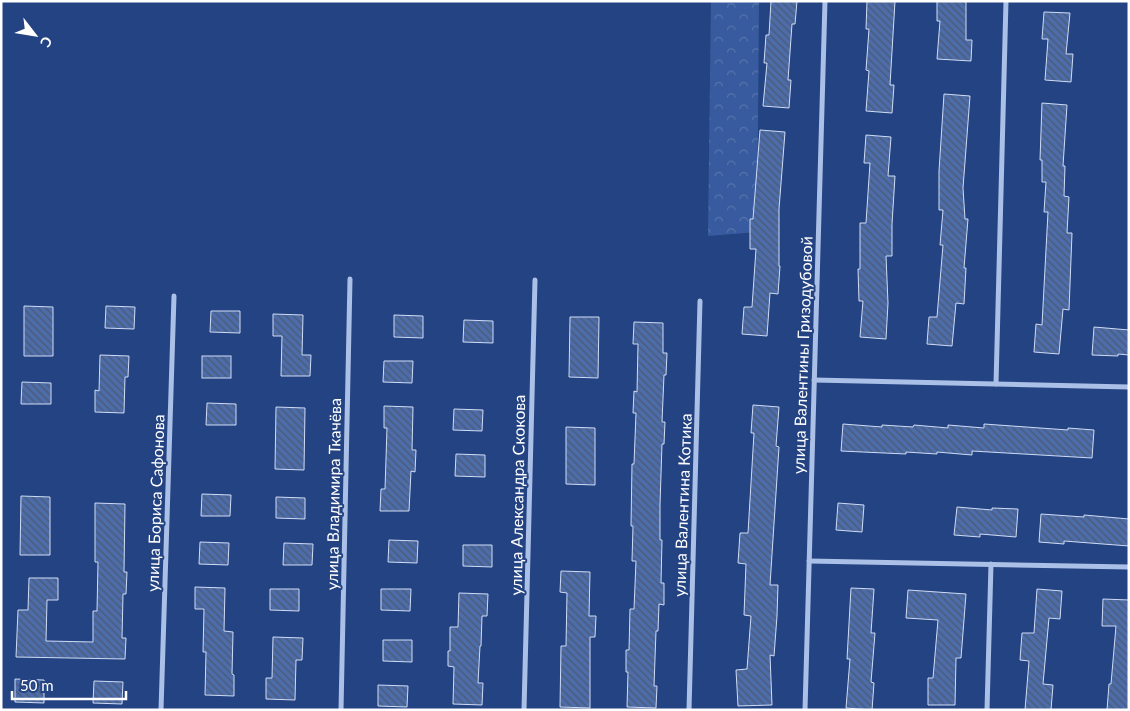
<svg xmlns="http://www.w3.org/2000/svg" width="1130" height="711" font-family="Lato,sans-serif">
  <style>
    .forest { fill: url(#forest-crowns) }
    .building { fill: url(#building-back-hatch); stroke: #cfdcf6 }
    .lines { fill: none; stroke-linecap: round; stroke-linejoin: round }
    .street { stroke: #abc0e7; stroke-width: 5 }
    .labels { text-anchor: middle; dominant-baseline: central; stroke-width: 4; stroke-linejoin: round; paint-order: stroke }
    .street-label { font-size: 16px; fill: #fff; stroke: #244382 }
  </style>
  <defs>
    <pattern id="forest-crowns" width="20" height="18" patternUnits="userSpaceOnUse" patternTransform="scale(1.25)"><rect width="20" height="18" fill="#385b9f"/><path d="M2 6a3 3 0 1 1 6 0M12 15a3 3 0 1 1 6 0" fill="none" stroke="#5674ad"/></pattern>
    <pattern id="building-back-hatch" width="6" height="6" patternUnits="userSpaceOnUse" patternTransform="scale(1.25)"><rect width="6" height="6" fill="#4c6caa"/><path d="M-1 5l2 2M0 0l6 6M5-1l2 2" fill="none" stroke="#4c5972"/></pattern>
  </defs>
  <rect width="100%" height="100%" fill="#244382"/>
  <!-- forest -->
  <polygon class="forest" points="711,1 759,1 757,232 708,236"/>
  <!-- building -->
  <g class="building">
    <polygon points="771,1 797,1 795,24 792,24 788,80 791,80 789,108 763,106 767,63 764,63 766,35 769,35"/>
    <polygon points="867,1 895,1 890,85 894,85 892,113 866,111 869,71 866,70 869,29 866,29"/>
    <polygon points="937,1 966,1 966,40 972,40 971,61 937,59 940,21 937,21"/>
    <polygon points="1044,12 1070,13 1066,54 1073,54 1071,82 1045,80 1048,39 1042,39"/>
    <polygon points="944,94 970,96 963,188 965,219 968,219 964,268 966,268 964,304 956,303 952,346 927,344 929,317 937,317 943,245 940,245 943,210 939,210 939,171"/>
    <polygon points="1042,103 1067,105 1063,166 1065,166 1064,196 1069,197 1067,233 1072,233 1069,310 1063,309 1059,354 1034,352 1036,324 1042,325 1048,212 1044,212 1046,182 1042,182 1042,160 1040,160"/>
    <polygon points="760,130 785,132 779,209 779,266 780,266 778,294 770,293 767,336 742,334 744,307 752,307 756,249 750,249 750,219 753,219"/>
    <polygon points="866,135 891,137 888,176 895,176 892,224 892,256 886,256 888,303 886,339 860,337 863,301 859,301 858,269 860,269 860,223 866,223 870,163 864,163"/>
    <polygon points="24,306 53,307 53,356 24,356"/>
    <polygon points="106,306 135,307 134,329 105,328"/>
    <polygon points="211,311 240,311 240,333 210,332"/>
    <polygon points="273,314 303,315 302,355 311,355 310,376 281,376 282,336 273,336"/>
    <polygon points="394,315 423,316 423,338 394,337"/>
    <polygon points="570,317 599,317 598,378 569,377"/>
    <polygon points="464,320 493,321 493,343 463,342"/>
    <polygon points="634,322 663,323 663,353 667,353 666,375 664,375 662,422 665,422 664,444 662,444 660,505 660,540 662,540 661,583 664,583 664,605 659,604 658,631 656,631 654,686 657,686 656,708 627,707 628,672 626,672 626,650 629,650 630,609 634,609 636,561 632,561 633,526 631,526 632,464 634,464 636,413 633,413 634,391 637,392 638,344 633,344"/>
    <polygon points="1094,327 1129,330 1129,355 1118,354 1118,356 1092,355"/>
    <polygon points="100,355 129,356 128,377 125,377 124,413 95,412 95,390 99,391"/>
    <rect x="202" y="356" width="29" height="22"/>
    <polygon points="384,361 413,361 412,383 383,382"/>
    <polygon points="22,382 51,383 51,404 21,404"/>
    <polygon points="207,403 236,404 236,425 206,425"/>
    <polygon points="753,405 779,407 776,446 779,447 770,585 778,585 777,616 774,656 770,655 772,705 738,706 736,670 747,669 751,616 744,615 746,564 738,563 740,533 748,533 754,433 751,433"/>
    <polygon points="384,406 413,407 412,450 416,450 415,472 411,471 409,511 380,511 381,489 385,489 387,428 384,428"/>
    <polygon points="276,407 305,408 304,470 275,469"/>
    <polygon points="454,409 483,410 482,431 453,430"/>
    <polygon points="843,424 882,427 882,425 913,427 914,425 948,428 948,425 984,428 984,424 1068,430 1068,428 1094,430 1092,458 972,451 972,455 937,452 937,454 906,452 906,454 841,451"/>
    <polygon points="566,427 595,428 595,485 566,484"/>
    <polygon points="456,454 485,455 485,477 455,476"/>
    <polygon points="202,494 231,495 230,516 201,516"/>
    <polygon points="21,496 50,497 50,555 20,555"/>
    <polygon points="276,497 305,498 305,519 276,518"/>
    <polygon points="95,503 125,504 124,572 127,572 126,594 123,594 122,638 126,638 125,659 16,657 18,610 28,610 29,578 58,578 58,600 47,600 46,641 93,642 93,611 97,611 98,562 95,562"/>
    <polygon points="838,503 864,505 862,532 836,530"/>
    <polygon points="957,507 992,510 992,508 1018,509 1016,537 980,534 980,537 954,535"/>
    <polygon points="1041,514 1084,517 1084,515 1129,519 1129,546 1064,541 1064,544 1039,542"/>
    <polygon points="389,540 418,541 417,563 388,562"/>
    <polygon points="200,542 229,543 228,565 199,564"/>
    <polygon points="284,543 313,544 312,565 283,565"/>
    <polygon points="463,545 492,545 492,567 463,566"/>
    <polygon points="561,571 590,572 589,616 596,616 595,637 590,637 590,708 560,707 561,646 566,646 567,593 560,592"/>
    <polygon points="195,587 225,588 224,631 233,632 232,674 234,675 234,696 205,695 206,652 203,652 204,609 195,609"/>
    <polygon points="851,588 874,589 871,633 875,633 871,682 874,683 872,710 846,708 850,659 847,659"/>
    <polygon points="270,589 299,589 299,611 270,610"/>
    <polygon points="381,589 411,589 410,611 381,610"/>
    <polygon points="1037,589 1062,591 1060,619 1049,618 1043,684 1053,685 1051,710 1025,710 1029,661 1020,660 1022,633 1034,633"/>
    <polygon points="908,590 966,594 961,658 956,658 955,705 928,705 928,678 933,678 938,620 906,618"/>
    <polygon points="459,593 488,594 487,616 482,616 481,646 480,646 478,683 483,683 482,705 453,704 454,667 448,666 448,651 450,651 450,627 458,627"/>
    <polygon points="1103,599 1129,600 1129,710 1107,710 1109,684 1111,684 1116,626 1102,626"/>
    <polygon points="273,637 303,638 302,660 296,660 295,700 266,699 266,678 272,678"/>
    <polygon points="383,640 412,640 412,662 383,661"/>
    <polygon points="15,679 44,680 44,703 15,702"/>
    <polygon points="94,681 123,682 122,704 93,703"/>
    <polygon points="378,685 408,686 407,707 378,706"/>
  </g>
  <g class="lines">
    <!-- street -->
    <g class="street">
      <polyline points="814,380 1129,387"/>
      <polyline points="996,384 1006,1"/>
      <polyline points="809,561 1129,567"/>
      <polyline points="161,710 174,296"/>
      <polyline points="341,710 350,279"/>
      <polyline points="524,710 535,280"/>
      <polyline points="689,710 700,301"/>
      <polyline points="805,710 825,1"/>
      <polyline points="987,710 991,564"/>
    </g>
  </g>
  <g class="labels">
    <!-- street labels -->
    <g class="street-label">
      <text transform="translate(802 355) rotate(-88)">улица Валентины Гризодубовой</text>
      <text transform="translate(333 494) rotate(-89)">улица Владимира Ткачёва</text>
      <text transform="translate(517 495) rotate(-89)">улица Александра Скокова</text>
      <text transform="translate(155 503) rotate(-88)">улица Бориса Сафонова</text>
      <text transform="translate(682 505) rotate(-88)">улица Валентина Котика</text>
    </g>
  </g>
  <!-- border -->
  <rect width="1130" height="711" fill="none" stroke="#ffffff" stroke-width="5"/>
  <!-- north arrow -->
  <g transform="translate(35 35) rotate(121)" stroke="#244382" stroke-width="4" paint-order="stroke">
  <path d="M0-4L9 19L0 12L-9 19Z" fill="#ffffff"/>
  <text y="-8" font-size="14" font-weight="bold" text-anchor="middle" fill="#ffffff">С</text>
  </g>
  <!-- scale -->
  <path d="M12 691v8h114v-8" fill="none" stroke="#ffffff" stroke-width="2.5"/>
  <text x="20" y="691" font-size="15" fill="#ffffff" stroke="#244382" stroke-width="4" paint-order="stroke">50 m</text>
</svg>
